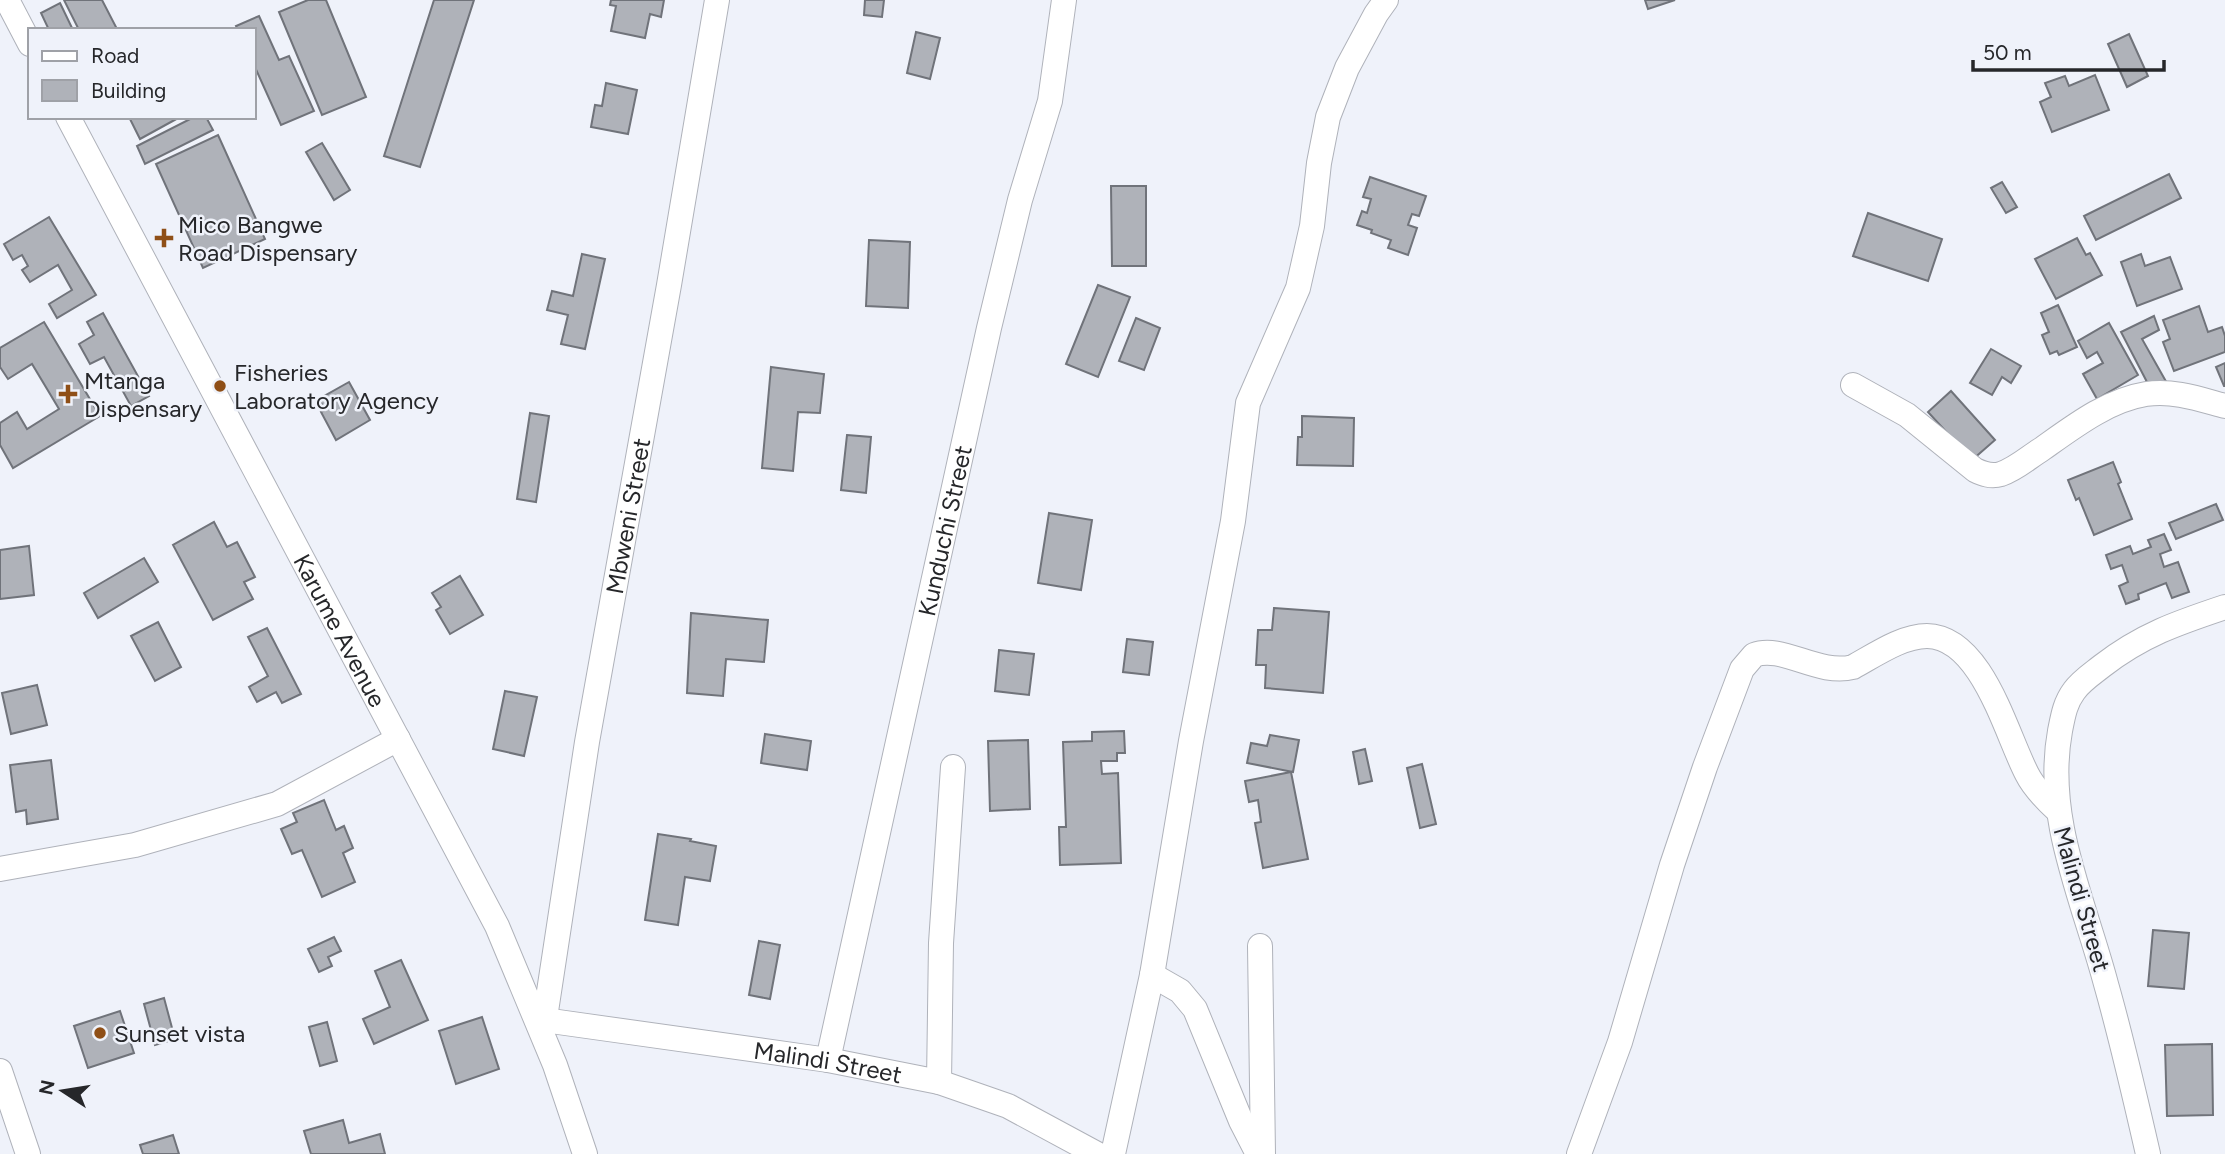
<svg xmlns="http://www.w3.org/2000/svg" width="2225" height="1154" font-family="Figtree,sans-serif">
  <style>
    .building { fill: #afb2b9; stroke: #70737a; stroke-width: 2 }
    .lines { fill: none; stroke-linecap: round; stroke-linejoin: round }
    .minor-casing { stroke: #afb2ba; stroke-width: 26 }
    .minor { stroke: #fff; stroke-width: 24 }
    .poi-dot { fill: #8f4f17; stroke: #eff2fa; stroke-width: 2.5 }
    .labels { text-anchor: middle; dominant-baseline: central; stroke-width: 5; stroke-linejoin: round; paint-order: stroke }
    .poi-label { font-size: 24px; fill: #26272a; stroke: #eff2fa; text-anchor: start }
    .street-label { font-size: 24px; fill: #26272a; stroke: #eff2fa }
  </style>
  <rect width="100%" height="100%" fill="#eff2fa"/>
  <!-- building -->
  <g class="building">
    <polygon points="64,0 102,0 117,29 79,30"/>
    <polygon points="308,0 326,0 366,97 322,115 279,12"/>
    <polygon points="434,0 474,0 420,167 384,156"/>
    <polygon points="611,0 664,0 661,17 650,14 645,38 611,31 616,6 610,5"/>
    <polygon points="865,0 884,0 882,17 864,15"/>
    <polygon points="1645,0 1675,0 1648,9"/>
    <polygon points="60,3 73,30 49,30 41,13"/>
    <polygon points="259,16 279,60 289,56 314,111 281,125 254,65 254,30 238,30 236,26"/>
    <polygon points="916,32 940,38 930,79 907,73"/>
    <polygon points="2129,34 2148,76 2127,87 2108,44"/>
    <polygon points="2095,75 2109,110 2052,132 2040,102 2051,97 2045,83 2065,76 2069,86"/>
    <polygon points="606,83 637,90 628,134 591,127 595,105 602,106"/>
    <polygon points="129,117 180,117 140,139"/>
    <polygon points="194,117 206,117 213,130 145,164 137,146"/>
    <polygon points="218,135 265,239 203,268 156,164"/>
    <polygon points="322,143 350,190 334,200 306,152"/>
    <polygon points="2169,174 2181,198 2096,240 2084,216"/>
    <polygon points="1370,177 1426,196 1419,216 1412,214 1408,225 1417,228 1408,255 1388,248 1391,240 1371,233 1372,230 1357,225 1362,211 1367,213 1371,199 1363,197"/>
    <polygon points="2002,182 2017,207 2006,213 1991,188"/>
    <polygon points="1111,186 1146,186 1146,266 1112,266"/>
    <polygon points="1868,213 1942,239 1928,281 1853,256"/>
    <polygon points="49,217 96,295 57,318 49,304 72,290 58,265 30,282 22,270 28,266 22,255 13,260 4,244"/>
    <polygon points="2077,238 2086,255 2090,253 2102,275 2056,299 2035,259"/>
    <polygon points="869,240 910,242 908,308 866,306"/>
    <polygon points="582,254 605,259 585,349 561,344 568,315 547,310 552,291 573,296"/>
    <polygon points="2141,254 2145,266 2170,257 2182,289 2137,306 2121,262"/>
    <polygon points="1098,285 1130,297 1098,377 1066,364"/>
    <polygon points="2058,305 2077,347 2059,355 2057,351 2050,354 2042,335 2049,332 2041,313"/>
    <polygon points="2199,306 2208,332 2222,327 2225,336 2225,352 2174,371 2163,342 2170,339 2163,320"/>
    <polygon points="103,313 149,396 131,406 104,357 90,364 79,344 94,335 87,322"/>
    <polygon points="2154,316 2159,330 2142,339 2168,385 2147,382 2121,332"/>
    <polygon points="1136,318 1160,328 1144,370 1119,361"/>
    <polygon points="44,322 100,416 13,468 0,445 0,423 17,412 27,429 59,409 32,364 8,379 0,367 0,348"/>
    <polygon points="2109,323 2138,375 2097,399 2083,374 2103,363 2097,352 2087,358 2078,341"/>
    <polygon points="1991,349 2021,366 2011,383 2002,377 1992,395 1970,383"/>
    <polygon points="2225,363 2225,386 2224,386 2216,367"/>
    <polygon points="771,367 824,374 820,413 798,412 793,471 762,468"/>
    <polygon points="349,382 370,420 336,440 321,412 325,410 319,399"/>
    <polygon points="1951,391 1995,440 1972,460 1928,412"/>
    <polygon points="530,413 549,416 536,502 517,499"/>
    <polygon points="1302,416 1354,418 1353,466 1297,465 1298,437 1302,437"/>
    <polygon points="847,435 871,437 866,493 841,490"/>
    <polygon points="2113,462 2121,482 2118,484 2132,519 2094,535 2079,498 2076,500 2068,480"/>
    <polygon points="2216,504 2223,520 2176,539 2169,523"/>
    <polygon points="1049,513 1092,520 1081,590 1038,583"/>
    <polygon points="214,522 227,547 237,542 255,577 244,582 253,599 213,620 173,545"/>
    <polygon points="2164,534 2171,550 2160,554 2164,567 2178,562 2189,592 2172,598 2166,583 2138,594 2139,599 2126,604 2119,586 2128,582 2122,565 2111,569 2106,555 2130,546 2133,554 2151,547 2148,540"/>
    <polygon points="29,546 34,595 0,599 0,550"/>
    <polygon points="144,558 158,582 98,618 84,593"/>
    <polygon points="460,576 483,615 450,634 436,610 441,607 432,593"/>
    <polygon points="1274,608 1329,612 1323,693 1265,688 1266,665 1256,665 1258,630 1272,630"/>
    <polygon points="691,613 768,620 764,662 726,659 723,696 687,693"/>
    <polygon points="158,622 181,667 155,681 131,636"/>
    <polygon points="267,628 301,694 282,703 276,692 257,702 249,687 268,676 248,637"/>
    <polygon points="1127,639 1153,642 1149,675 1123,672"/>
    <polygon points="999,650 1034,654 1029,695 995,691"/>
    <polygon points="37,685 47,725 11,734 2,693"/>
    <polygon points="505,691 537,697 524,756 493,749"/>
    <polygon points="1124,731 1125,753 1117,753 1117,761 1101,761 1102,774 1118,773 1121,863 1060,865 1059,827 1066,827 1063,742 1092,741 1092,732"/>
    <polygon points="765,734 811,741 807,770 761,763"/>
    <polygon points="1270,735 1299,740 1293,772 1247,763 1251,743 1267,746"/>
    <polygon points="1028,740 1030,809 990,811 988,741"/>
    <polygon points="1365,749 1372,781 1359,784 1353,752"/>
    <polygon points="51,760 58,819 27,824 26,810 16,812 10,765"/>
    <polygon points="1422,764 1436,824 1420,828 1407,768"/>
    <polygon points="1291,772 1308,859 1263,868 1255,823 1261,822 1258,800 1249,802 1245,781"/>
    <polygon points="324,800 336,830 344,826 353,848 343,853 355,882 322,897 302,850 292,854 281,829 297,822 293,813"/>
    <polygon points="658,834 691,839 690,841 716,846 710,881 685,877 678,925 645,920"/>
    <polygon points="2153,930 2189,933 2184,989 2148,986"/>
    <polygon points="334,937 341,951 328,957 332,966 319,972 308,949"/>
    <polygon points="759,941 780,945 770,999 749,995"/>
    <polygon points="401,960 428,1020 374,1044 363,1019 390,1007 375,971"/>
    <polygon points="164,998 175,1039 155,1045 144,1004"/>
    <polygon points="120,1011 134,1053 88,1068 74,1026"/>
    <polygon points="482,1017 499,1069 456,1084 439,1031"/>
    <polygon points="327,1022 337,1061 320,1066 309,1027"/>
    <polygon points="2212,1044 2213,1115 2167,1116 2165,1045"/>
    <polygon points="343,1120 349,1143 380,1134 385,1154 311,1154 304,1131"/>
    <polygon points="173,1135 179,1154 143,1154 140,1145"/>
  </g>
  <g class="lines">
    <defs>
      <g id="minor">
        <polyline points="7,0 30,44"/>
        <path id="s1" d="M 68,117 L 497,926 L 555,1065 L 585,1154"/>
        <path d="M 1853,385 L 1907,415 L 1975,470 C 1983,474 1991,477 2001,474 C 2016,469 2029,457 2042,449 C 2073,427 2108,400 2146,394 C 2174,390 2199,399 2225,406"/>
        <polyline points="0,869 135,845 277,804 398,739"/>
        <polyline points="1260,946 1263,1154"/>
        <polyline points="1152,975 1180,991 1195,1009 1241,1121 1258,1154"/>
        <path id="s2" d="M 544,1020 L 828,1060 L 939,1082 L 1008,1106 L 1097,1154"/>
        <path id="s3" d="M 543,1031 L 587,742 L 669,285 L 717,0"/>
        <path id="s4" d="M 828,1060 L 989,328 L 1020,200 L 1050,101 L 1064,0"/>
        <polyline points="0,1071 28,1154"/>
        <polyline points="939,1082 941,943 953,767"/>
        <polyline points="1113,1154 1152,975 1191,741 1233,521 1248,403 1298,288 1312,226 1319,163 1328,117 1347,68 1376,14 1386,0"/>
        <path d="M 1579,1154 L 1620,1042 L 1672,865 L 1705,767 L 1742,669 L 1754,655 C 1782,644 1818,676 1853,667 C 1875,655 1902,636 1927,636 C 1982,637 2006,734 2027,774 C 2034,788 2046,800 2058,811"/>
        <path d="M 2148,1154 C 2135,1097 2122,1040 2106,984 C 2084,901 2044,818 2060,731 C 2063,716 2065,703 2074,691 C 2081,681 2092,674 2102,666 C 2142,635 2177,623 2225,607"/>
      </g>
    </defs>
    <!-- minor casing -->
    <use href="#minor" class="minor-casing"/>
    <!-- minor -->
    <use href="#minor" class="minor"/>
  </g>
  <!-- markers -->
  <g class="poi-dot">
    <path d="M160.5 227.5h7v7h7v7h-7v7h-7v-7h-7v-7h7z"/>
    <circle cx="220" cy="386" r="7"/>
    <path d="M64.5 383.5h7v7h7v7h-7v7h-7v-7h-7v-7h7z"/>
    <circle cx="100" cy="1033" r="7"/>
  </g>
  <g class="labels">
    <!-- poi labels -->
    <g class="poi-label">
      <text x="178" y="224">Mico Bangwe<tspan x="178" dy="28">Road Dispensary</tspan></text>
      <text x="234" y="372">Fisheries<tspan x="234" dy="28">Laboratory Agency</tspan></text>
      <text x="84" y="380">Mtanga<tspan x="84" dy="28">Dispensary</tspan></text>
      <text x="114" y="1033">Sunset vista</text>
    </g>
    <!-- street labels -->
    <g class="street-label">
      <text stroke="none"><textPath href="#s3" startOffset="522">Mbweni Street</textPath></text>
      <text stroke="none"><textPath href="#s4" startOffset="542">Kunduchi Street</textPath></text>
      <text stroke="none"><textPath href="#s1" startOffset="581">Karume Avenue</textPath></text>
      <text transform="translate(2082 899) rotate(74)">Malindi Street</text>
      <text stroke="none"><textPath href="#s2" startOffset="287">Malindi Street</textPath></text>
    </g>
  </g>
  <!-- legend -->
  <rect x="28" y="28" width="228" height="91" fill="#eff2fa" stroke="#9fa1a7" stroke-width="2"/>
  <rect x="42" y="51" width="35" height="10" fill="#ffffff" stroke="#9fa1a7" stroke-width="2"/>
  <text x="91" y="63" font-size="21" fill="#26272a">Road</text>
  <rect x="42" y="80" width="35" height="21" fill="#afb2b9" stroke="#9fa1a7" stroke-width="2"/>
  <text x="91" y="98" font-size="21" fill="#26272a">Building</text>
  <!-- north arrow -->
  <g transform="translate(63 1091) rotate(282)" stroke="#eff2fa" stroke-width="5" paint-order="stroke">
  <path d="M0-5L12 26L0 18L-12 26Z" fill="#26272a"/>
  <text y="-10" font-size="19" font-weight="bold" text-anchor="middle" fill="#26272a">N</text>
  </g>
  <!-- scale -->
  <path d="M1973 60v10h191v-10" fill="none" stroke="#26272a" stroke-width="3.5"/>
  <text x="1983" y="60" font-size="21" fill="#26272a" stroke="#eff2fa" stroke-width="5" paint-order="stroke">50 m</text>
</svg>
